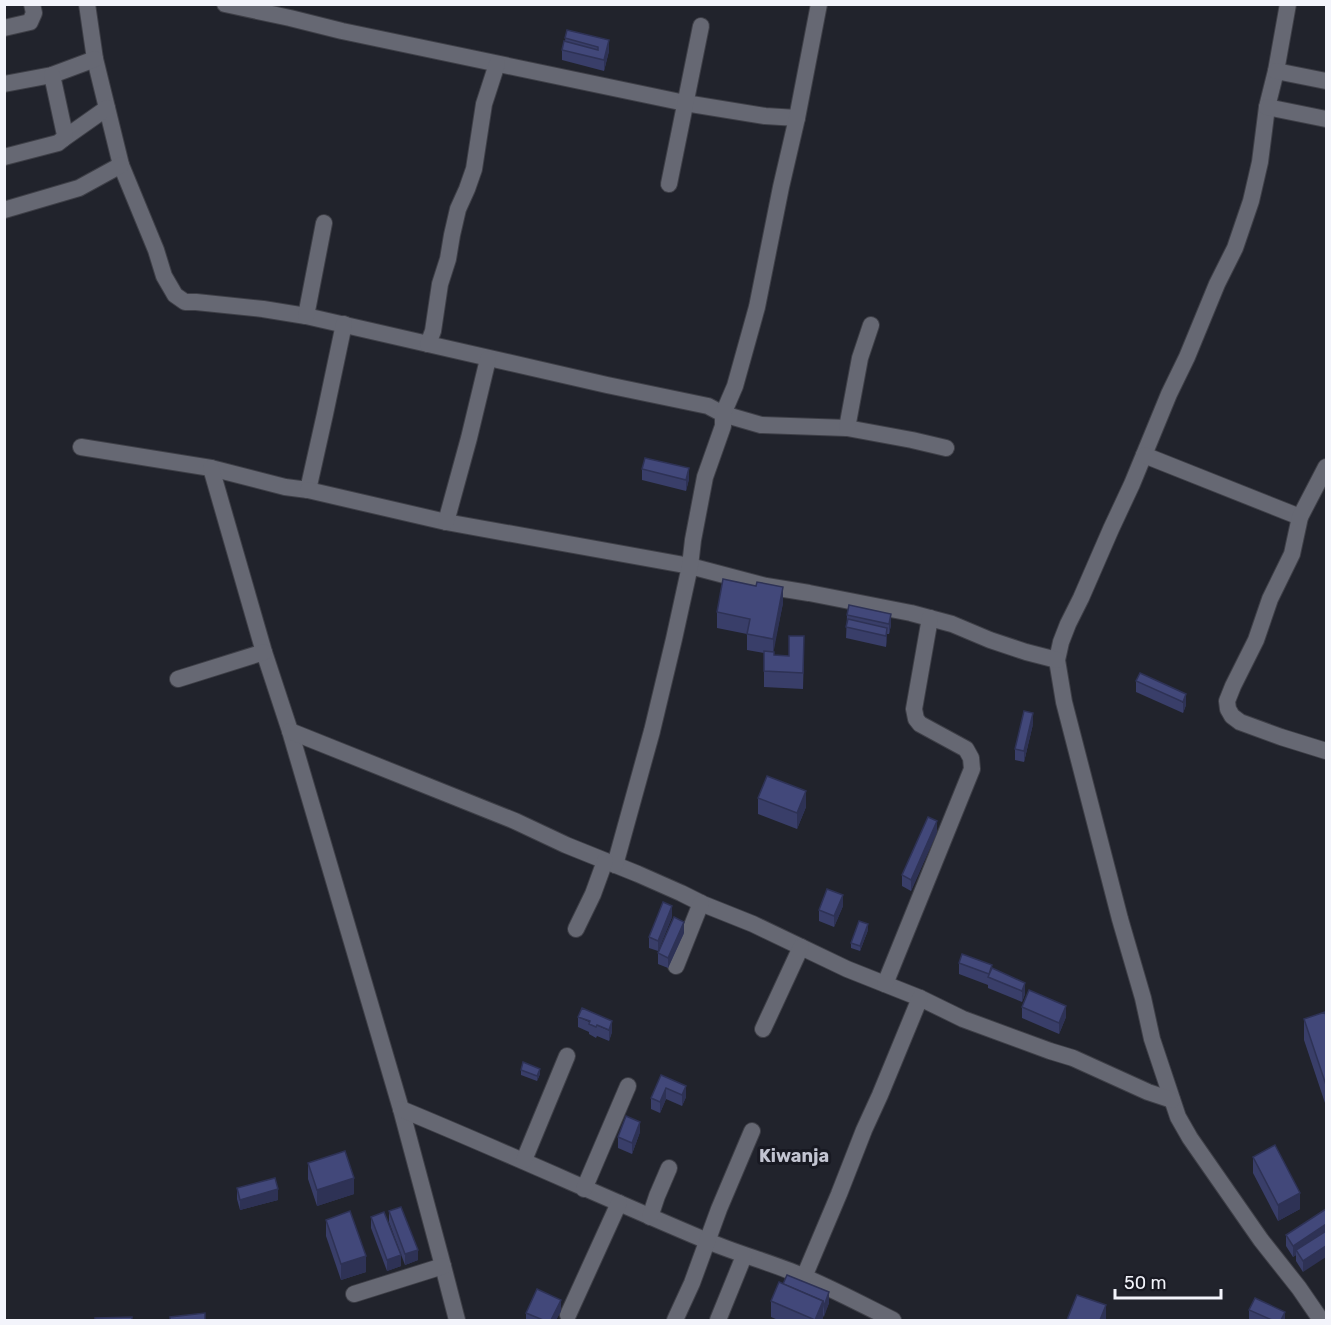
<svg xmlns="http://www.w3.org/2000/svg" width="1331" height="1325" font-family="Rubik,sans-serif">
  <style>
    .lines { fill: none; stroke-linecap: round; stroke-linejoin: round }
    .minor-casing { stroke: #3e3f47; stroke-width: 18 }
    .minor { stroke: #666873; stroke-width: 16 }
    .wall { fill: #393e69 }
    .shaded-wall { fill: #2e3255 }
    .building { fill: #42487a; stroke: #2e3255; stroke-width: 1.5 }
    .labels { text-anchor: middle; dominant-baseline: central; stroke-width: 6; stroke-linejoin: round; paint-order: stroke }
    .neighbourhood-label { font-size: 18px; font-weight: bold; fill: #c2c4d1; stroke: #181922 }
  </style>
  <rect width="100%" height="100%" fill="#21232c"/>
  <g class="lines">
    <defs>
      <g id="minor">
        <polyline points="87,4 95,59 121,165 156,250 164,276 175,295 185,302 196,302 263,309 306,316 428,344"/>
        <polyline points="225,4 290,18 342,31 685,103 765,116 797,118"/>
        <polyline points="1288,4 1276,71 1267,107 1260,162 1251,201 1235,248 1217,284 1187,357 1169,394 1132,484 1111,529 1081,598 1068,624 1061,642 1057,660 1064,702 1120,919 1143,998 1152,1039 1178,1117 1190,1138 1261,1240 1299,1288 1321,1320"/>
        <polyline points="4,28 30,22 34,13 32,4"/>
        <polyline points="497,64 484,104 474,169 467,189 458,209 452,235 448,259 440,284 433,331 428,344 607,385 708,406 723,414 761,425 847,428 912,440 946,448"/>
        <polyline points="1276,71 1326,81"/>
        <polyline points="4,84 52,75 95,59"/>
        <polyline points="1267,107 1326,119"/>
        <polyline points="63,139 107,108"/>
        <polyline points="4,157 58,143 63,139 65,135 52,75"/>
        <polyline points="669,184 701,26"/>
        <polyline points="4,210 79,188 121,165"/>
        <polyline points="306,316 324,223"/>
        <polyline points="847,428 860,358 871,325"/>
        <polyline points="81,447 211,468 285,487 308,490 325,414 344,324"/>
        <polyline points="1144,455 1300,517"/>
        <polyline points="1326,467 1300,517 1292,554 1270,599 1256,640 1233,686 1227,701 1228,709 1232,716 1240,722 1281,737 1326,751"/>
        <polyline points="211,468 264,652 290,731 401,1109 443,1266 457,1320"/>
        <polyline points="308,490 446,522 690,566 766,586 809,593 911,613 952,624 990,640 1026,652 1057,660"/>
        <polyline points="446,522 469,438 488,359"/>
        <polyline points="178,679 264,652"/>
        <polyline points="290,731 515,821 566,845 638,874 681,893 703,904 753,924 847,969 920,998 963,1019 1050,1051 1073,1058 1148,1092 1172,1100"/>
        <polyline points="615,865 652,731 674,639 690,566 693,540 705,477 723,426 723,414 735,386 757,307 781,187 797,118 819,4"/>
        <polyline points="576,929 593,894 605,861"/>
        <polyline points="676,966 701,903"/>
        <polyline points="885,984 972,769 971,758 966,749 920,724 916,719 914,709 930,618"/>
        <polyline points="763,1029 801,947"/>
        <path d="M 401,1109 C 503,1151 603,1197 705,1240 C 733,1252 762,1260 790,1271 C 826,1285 859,1303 893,1320"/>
        <polyline points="524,1160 567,1056"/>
        <polyline points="584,1189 628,1086"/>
        <polyline points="650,1217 657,1196 669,1168"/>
        <polyline points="804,1277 839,1194 864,1130 880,1095 920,998"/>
        <polyline points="354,1294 443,1266"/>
        <polyline points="568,1315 619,1203"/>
        <polyline points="675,1320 692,1283 719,1209 752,1131"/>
        <polyline points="718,1320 744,1256"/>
      </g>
    </defs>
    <!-- minor casing -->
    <use href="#minor" class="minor-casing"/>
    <!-- minor -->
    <use href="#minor" class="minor"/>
  </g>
  <!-- wall -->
  <g class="wall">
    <polygon points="567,30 609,51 604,71 562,60 562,50 565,41"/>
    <polygon points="642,469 689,479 686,491 642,480"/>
    <polygon points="783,603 773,651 774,655 789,656 804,652 803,689 764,687 764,653 747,650 747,634 717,628 717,612"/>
    <polygon points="849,605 891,625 889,634 887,634 886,647 846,638 847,615"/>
    <polygon points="1140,673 1186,705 1183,713 1136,692 1136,681"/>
    <polygon points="1033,724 1024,762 1015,760 1015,749"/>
    <polygon points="758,798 806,807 797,829 758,814"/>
    <polygon points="937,832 911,891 902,886 902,875"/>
    <polygon points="843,906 834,927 819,921 819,910"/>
    <polygon points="672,917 658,951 649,948 649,937"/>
    <polygon points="868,930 860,951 851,948 851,943"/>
    <polygon points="684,933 668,968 658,964 658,953"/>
    <polygon points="959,963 992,969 1025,994 1022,1002 988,988 988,985 959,974"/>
    <polygon points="1022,1007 1066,1017 1059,1034 1022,1018"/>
    <polygon points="578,1017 612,1032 609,1041 597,1036 596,1038 589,1034 589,1032 578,1027"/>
    <polygon points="1326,1017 1326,1106 1304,1040 1304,1019"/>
    <polygon points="521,1070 540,1074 537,1081 521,1075"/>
    <polygon points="661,1075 686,1097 682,1106 666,1099 660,1113 651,1109 651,1098"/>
    <polygon points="640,1132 632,1154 618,1148 618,1137"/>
    <polygon points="1253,1157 1300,1209 1278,1221 1253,1173"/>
    <polygon points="308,1163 354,1194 317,1206 308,1179"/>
    <polygon points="237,1188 278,1200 240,1210 237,1199"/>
    <polygon points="1326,1209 1303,1272 1296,1261 1296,1255 1293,1257 1286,1246 1286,1235"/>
    <polygon points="389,1211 418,1260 405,1265 389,1222"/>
    <polygon points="371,1217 401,1266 387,1271 371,1228"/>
    <polygon points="326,1220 366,1272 341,1280 326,1236"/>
    <polygon points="771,1301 829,1303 822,1320 778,1320 771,1317"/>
    <polygon points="1249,1310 1285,1320 1249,1320"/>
    <polygon points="561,1311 556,1320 526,1320 526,1313"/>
  </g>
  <!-- shaded-wall -->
  <g class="shaded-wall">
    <polygon points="609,40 609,51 604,71 604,60"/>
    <polygon points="689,468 689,479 686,491 686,480"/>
    <polygon points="783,587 783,603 773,655 773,639"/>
    <polygon points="891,614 891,625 889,634 889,624"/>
    <polygon points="887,628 887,638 886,647 886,636"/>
    <polygon points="1186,694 1186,705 1183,713 1183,702"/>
    <polygon points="1033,713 1033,724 1024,762 1024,751"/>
    <polygon points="806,791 806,807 797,829 797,813"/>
    <polygon points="937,821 937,832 911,891 911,880"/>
    <polygon points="843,895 843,906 834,927 834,916"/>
    <polygon points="672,906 672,917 658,951 658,941"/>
    <polygon points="684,922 684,933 668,968 668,958"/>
    <polygon points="868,924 868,930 860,951 860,946"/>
    <polygon points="1025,983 1025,994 1022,1002 1022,991"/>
    <polygon points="1066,1006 1066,1017 1059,1034 1059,1023"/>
    <polygon points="612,1021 612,1032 609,1041 609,1030"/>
    <polygon points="540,1069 540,1074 537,1081 537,1076"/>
    <polygon points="686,1086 686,1097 682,1106 682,1095"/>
    <polygon points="666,1088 666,1099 660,1113 660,1102"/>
    <polygon points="640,1122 640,1132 632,1154 632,1143"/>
    <polygon points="354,1178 354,1194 317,1206 317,1190"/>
    <polygon points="278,1189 278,1200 240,1210 240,1200"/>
    <polygon points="1300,1193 1300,1209 1278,1221 1278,1205"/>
    <polygon points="1326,1224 1326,1235 1296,1250 1296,1255 1293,1257 1293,1246"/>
    <polygon points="1326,1246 1326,1257 1303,1272 1303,1261"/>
    <polygon points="418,1250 418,1260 405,1265 405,1254"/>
    <polygon points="401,1255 401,1266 387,1271 387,1260"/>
    <polygon points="366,1256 366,1272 341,1280 341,1264"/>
    <polygon points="829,1292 829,1303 824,1317 824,1306"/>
    <polygon points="561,1300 561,1311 556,1320 551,1320"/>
    <polygon points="823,1301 823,1317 822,1320 815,1320"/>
    <polygon points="1106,1305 1106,1320 1100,1320"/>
    <polygon points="1285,1312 1285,1320 1281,1320"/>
  </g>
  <!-- building -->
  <g class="building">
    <polygon points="567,30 609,40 604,60 562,50 564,41 598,50 598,47 565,38"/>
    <polygon points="645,458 689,468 686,480 642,469"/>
    <polygon points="723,579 756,586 757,582 783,587 773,639 747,634 750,619 717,612"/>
    <polygon points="849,605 891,614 889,624 847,615"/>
    <polygon points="848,619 887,628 886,636 846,627"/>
    <polygon points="789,636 804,636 803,673 764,671 764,651 774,652 774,655 789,656"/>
    <polygon points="1140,673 1186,694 1183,702 1136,681"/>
    <polygon points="1024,711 1033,713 1024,751 1015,749"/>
    <polygon points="767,776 806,791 797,813 758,798"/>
    <polygon points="928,817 937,821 911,880 902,875"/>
    <polygon points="827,889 843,895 834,916 819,910"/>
    <polygon points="663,902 672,906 658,941 649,937"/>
    <polygon points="674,917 684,922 668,958 658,953"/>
    <polygon points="859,921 868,924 860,946 851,943"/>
    <polygon points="962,954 992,965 989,974 959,963"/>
    <polygon points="992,968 1025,983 1022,991 988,977"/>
    <polygon points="1029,990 1066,1006 1059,1023 1022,1007"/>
    <polygon points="582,1008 612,1021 609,1030 597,1025 596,1027 589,1024 590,1021 578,1017"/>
    <polygon points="1325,1012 1326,1017 1326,1085 1304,1019"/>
    <polygon points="523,1062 540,1069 537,1076 521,1070"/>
    <polygon points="661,1075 686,1086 682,1095 666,1088 660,1102 651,1098"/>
    <polygon points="626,1116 640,1122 632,1143 618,1137"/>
    <polygon points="1275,1145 1300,1193 1278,1205 1253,1157"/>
    <polygon points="345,1151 354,1178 317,1190 308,1163"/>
    <polygon points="275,1178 278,1189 240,1200 237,1188"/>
    <polygon points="401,1207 418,1250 405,1254 389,1211"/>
    <polygon points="1326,1209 1326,1224 1293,1246 1286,1235"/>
    <polygon points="350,1211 366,1256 341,1264 326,1220"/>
    <polygon points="384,1212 401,1255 387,1260 371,1217"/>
    <polygon points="1326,1231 1326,1246 1303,1261 1296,1250"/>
    <polygon points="787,1275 829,1292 824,1306 823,1301 783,1284"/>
    <polygon points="779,1282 823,1301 815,1320 771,1301"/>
    <polygon points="537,1289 561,1300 551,1320 543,1320 526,1313"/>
    <polygon points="1077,1295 1106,1305 1100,1320 1067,1320"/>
    <polygon points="1255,1298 1285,1312 1281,1320 1272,1320 1249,1310"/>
    <polygon points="205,1313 205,1320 170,1320 170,1317"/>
    <polygon points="132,1317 132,1320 95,1320 95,1318"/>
  </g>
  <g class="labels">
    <!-- neighbourhood labels -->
    <g class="neighbourhood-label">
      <text x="794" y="1156">Kiwanja</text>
    </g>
  </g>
  <!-- border -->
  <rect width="1331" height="1325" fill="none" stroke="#f3f4fb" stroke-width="12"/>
  <!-- scale -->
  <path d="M1115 1289v9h106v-9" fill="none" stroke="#f3f4fb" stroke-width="3"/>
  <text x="1124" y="1289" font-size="18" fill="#f3f4fb" stroke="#181922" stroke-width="4.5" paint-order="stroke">50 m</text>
</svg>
